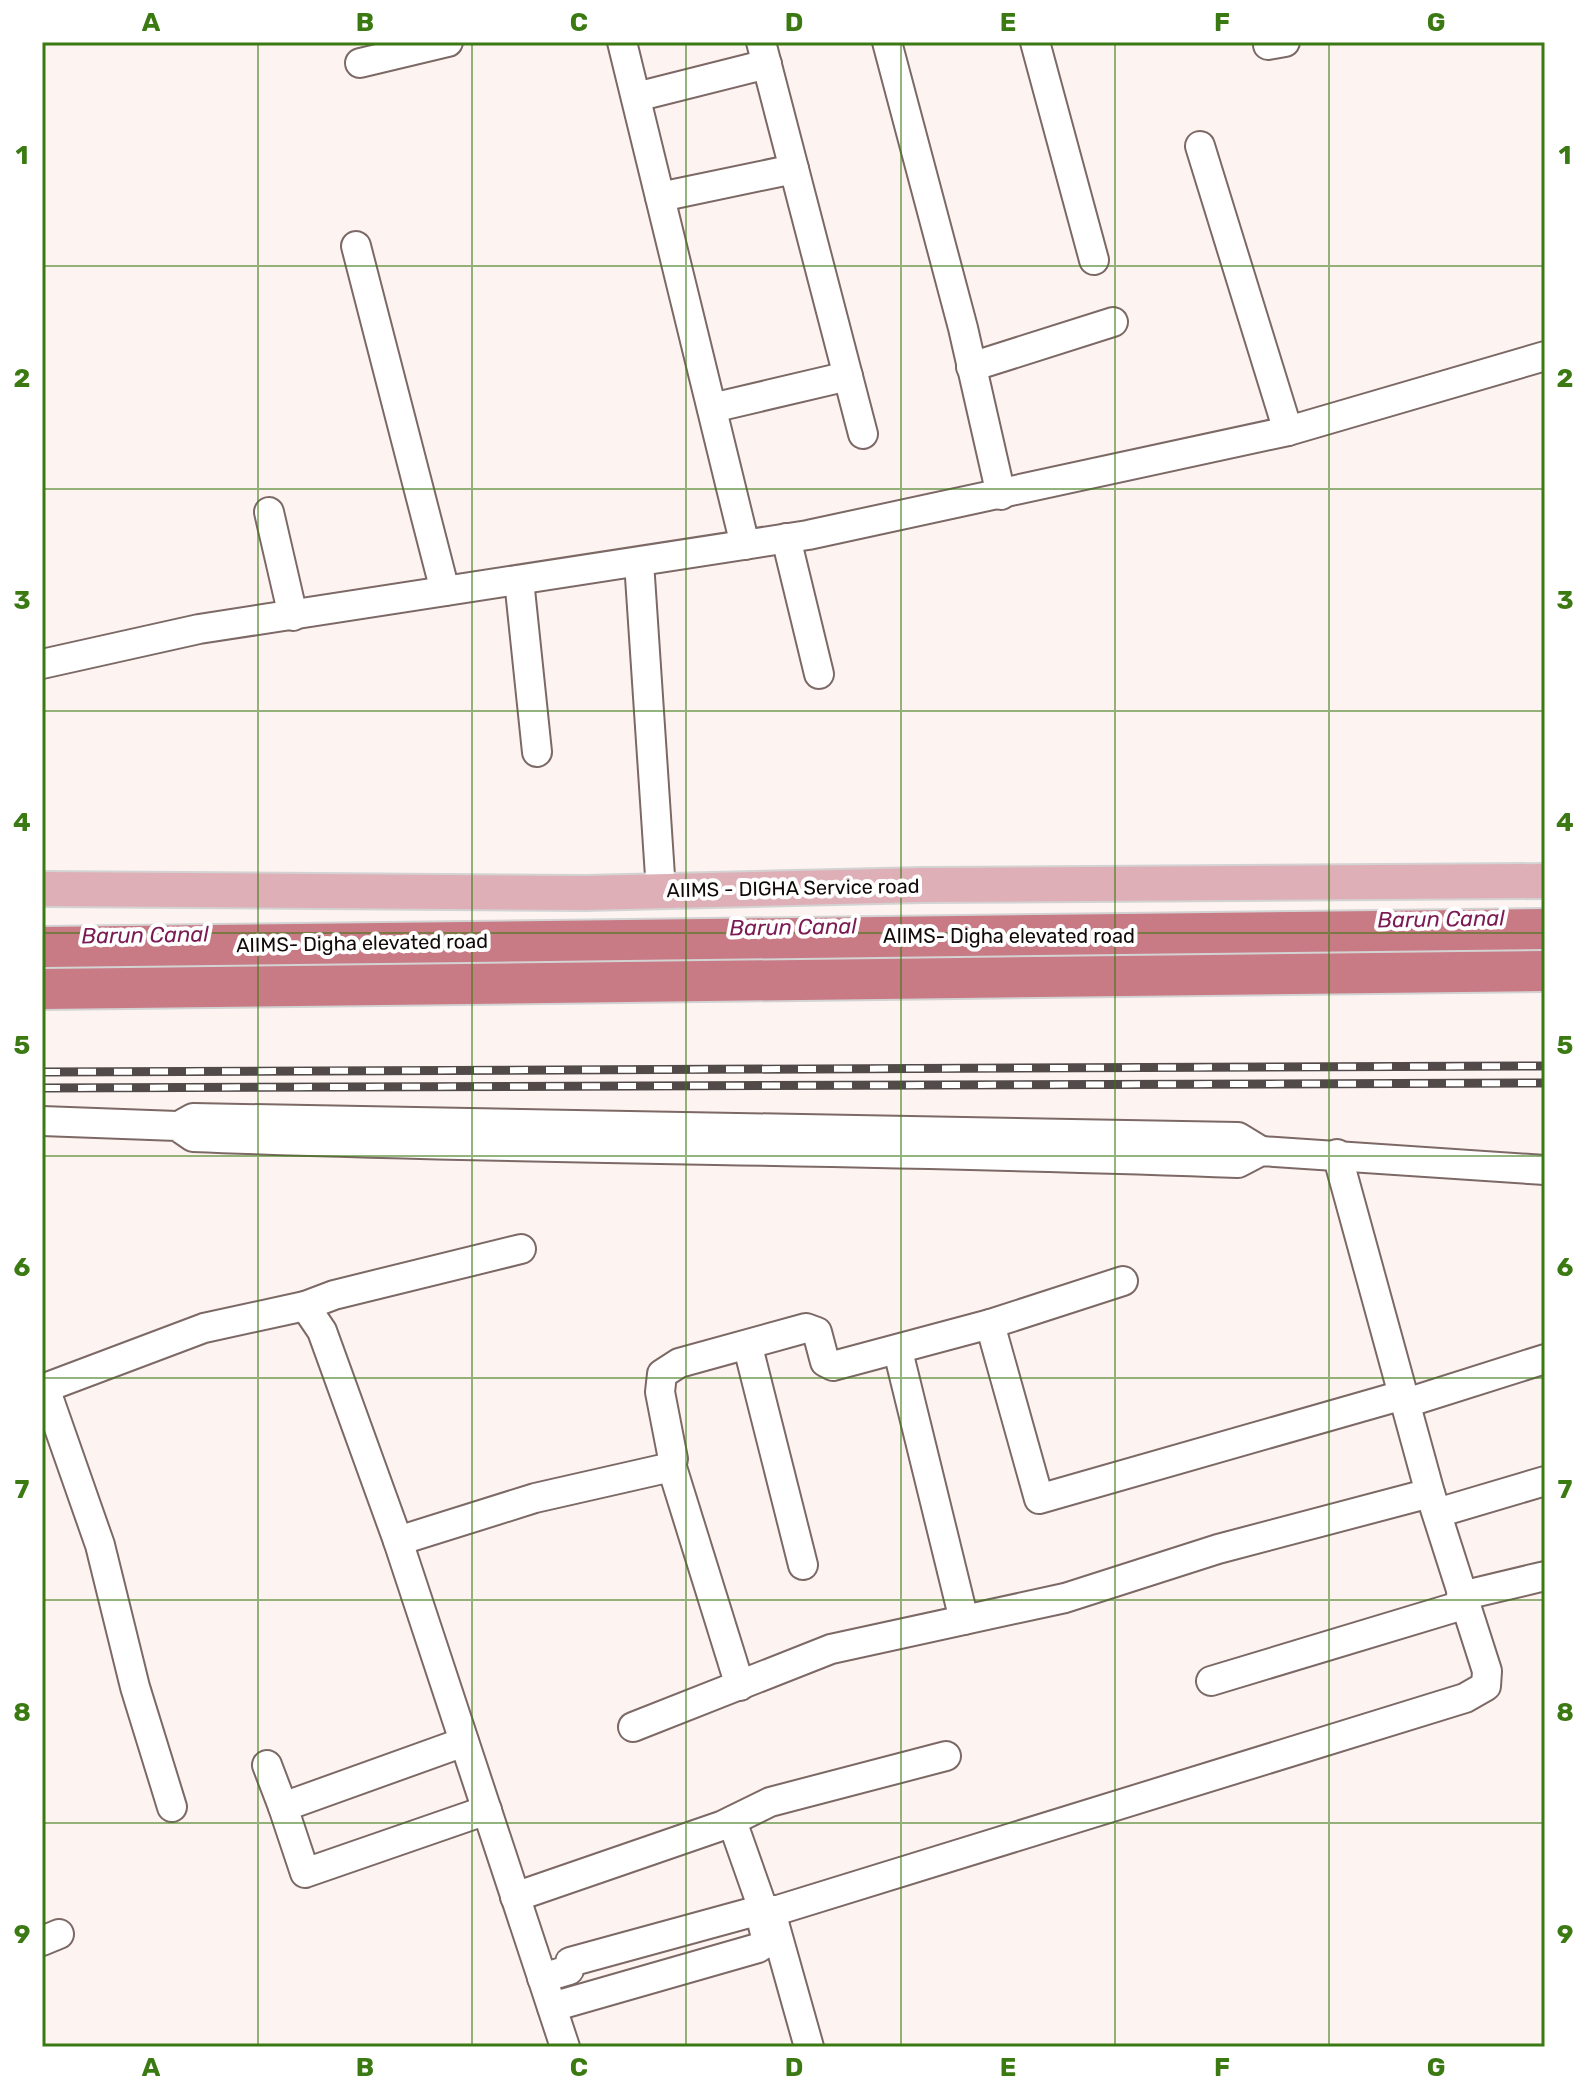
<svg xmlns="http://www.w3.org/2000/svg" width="1587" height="2089" font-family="Rubik,sans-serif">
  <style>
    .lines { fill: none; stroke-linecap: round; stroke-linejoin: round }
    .minor-casing { stroke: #7c6864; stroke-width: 32 }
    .major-casing { stroke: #d4d3d3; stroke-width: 38 }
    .highway-casing { stroke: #d4d3d3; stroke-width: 44 }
    .minor { stroke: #fff; stroke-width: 28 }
    .major { stroke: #deafb6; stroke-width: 34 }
    .highway { stroke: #c87a85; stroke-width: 40 }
    .rail-casing { stroke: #514a48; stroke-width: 9 }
    .rail { stroke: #fff; stroke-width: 6; stroke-dasharray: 18; stroke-linecap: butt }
    .grid { fill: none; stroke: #3b7913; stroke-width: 2; stroke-opacity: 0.55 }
    .labels { text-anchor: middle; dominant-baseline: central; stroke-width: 8; stroke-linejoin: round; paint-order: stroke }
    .street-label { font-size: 20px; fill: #110a08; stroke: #fff }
    .water-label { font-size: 22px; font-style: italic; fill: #7b1b53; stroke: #fff }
    .neatline { fill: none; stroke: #3b7913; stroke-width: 3 }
    .grid-label { font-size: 26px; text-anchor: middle; font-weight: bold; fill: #3b7913 }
  </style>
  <rect width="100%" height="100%" fill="#fdf4f2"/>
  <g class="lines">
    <defs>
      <g id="minor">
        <polyline points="622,42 745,545"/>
        <polyline points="761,42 863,434"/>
        <polyline points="887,42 963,328 1001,495"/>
        <polyline points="1035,42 1094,260"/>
        <polyline points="1268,45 1285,42"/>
        <polyline points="360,63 448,42"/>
        <polyline points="636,97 767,64"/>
        <polyline points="1200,146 1288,431"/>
        <polyline points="660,197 794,169"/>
        <polyline points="356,246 445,591"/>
        <polyline points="971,367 1113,322"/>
        <polyline points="712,408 848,376"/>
        <polyline points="269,512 293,616"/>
        <polyline points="786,538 819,674"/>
        <polyline points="639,562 661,891"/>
        <polyline points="519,580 537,752"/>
        <polyline points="42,664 199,629 808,535 1288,431 1545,356"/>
        <path d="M 42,1121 L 177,1126 L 193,1137 C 541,1151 890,1149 1238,1163 L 1261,1151 L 1545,1170"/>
        <polyline points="184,1123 193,1118 1238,1137 1261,1151"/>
        <polyline points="305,1306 334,1295 521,1249"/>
        <polyline points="990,1324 1123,1281"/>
        <polyline points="748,1347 803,1565"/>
        <polyline points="898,1351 964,1620"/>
        <polyline points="45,1388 100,1545 135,1687 172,1807"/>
        <polyline points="42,1389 204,1328 305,1306 322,1331 398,1541 565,2047"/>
        <polyline points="1406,1403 1545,1359"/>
        <polyline points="671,1464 740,1686"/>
        <polyline points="1437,1513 1545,1481"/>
        <polyline points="398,1541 535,1498 667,1468 673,1459 660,1392 662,1374 679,1363 806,1328 817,1332 825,1362 833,1366 990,1324 1039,1499 1403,1395"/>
        <polyline points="1461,1596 1545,1576"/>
        <polyline points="1211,1681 1463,1605"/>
        <polyline points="633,1727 831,1649 1065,1598 1218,1549 1430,1493"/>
        <polyline points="464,1742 283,1807 305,1873 487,1810"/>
        <polyline points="267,1765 283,1807"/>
        <polyline points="732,1821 762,1906 767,1910 778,1910 1465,1698 1486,1686 1487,1671 1430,1493 1337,1154"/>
        <polyline points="515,1897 721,1826 770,1802 946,1756"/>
        <polyline points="773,1919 809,2047"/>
        <polyline points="42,1941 59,1934"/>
        <polyline points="542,1978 569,1970 570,1962 749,1913 761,1917 767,1942 758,1948 552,2007"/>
      </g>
      <polyline id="major" points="42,889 585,893 923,885 1545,881"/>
      <g id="highway">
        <polyline points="42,947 1545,929"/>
        <polyline points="42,989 1545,971"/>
      </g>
    </defs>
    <!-- minor casing -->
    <use href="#minor" class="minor-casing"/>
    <!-- major casing -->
    <use href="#major" class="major-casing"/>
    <!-- highway casing -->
    <use href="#highway" class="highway-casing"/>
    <!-- minor -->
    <use href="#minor" class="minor"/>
    <!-- major -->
    <use href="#major" class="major"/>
    <!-- highway -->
    <use href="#highway" class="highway"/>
    <defs>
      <g id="rail">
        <polyline points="42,1072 1545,1066"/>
        <polyline points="42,1088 1545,1083"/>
      </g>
    </defs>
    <!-- rail casing -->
    <use href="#rail" class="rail-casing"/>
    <!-- rail -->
    <use href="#rail" class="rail"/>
  </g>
  <!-- grid -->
  <path class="grid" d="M 258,42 L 258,2047M 472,42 L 472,2047M 686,42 L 686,2047M 901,42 L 901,2047M 1115,42 L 1115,2047M 1329,42 L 1329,2047M 42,266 L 1545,266M 42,489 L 1545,489M 42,711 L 1545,711M 42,933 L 1545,933M 42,1156 L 1545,1156M 42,1378 L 1545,1378M 42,1600 L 1545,1600M 42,1823 L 1545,1823"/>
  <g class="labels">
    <!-- street labels -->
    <g class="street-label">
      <text transform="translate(793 888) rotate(-1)">AIIMS - DIGHA Service road</text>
      <text x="1009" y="936">AIIMS- Digha elevated road</text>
      <text transform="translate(362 943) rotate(-1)">AIIMS- Digha elevated road</text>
    </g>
    <!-- water labels -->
    <g class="water-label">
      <text transform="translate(1441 919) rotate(-1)">Barun Canal</text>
      <text transform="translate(793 927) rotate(-1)">Barun Canal</text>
      <text transform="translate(145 935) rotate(-1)">Barun Canal</text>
    </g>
  </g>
  <!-- border -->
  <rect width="1587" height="2089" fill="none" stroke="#ffffff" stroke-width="88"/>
  <rect x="44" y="44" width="1499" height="2001" class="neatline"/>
  <g class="grid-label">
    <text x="151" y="31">A</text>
    <text x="365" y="31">B</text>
    <text x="579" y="31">C</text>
    <text x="794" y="31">D</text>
    <text x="1008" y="31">E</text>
    <text x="1222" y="31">F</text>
    <text x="1436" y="31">G</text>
    <text x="22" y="164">1</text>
    <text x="1565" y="164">1</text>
    <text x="22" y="387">2</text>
    <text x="1565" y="387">2</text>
    <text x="22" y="609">3</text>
    <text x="1565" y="609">3</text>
    <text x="22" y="831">4</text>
    <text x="1565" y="831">4</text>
    <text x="22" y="1054">5</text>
    <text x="1565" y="1054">5</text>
    <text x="22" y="1276">6</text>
    <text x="1565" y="1276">6</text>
    <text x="22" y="1498">7</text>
    <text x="1565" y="1498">7</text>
    <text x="22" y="1721">8</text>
    <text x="1565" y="1721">8</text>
    <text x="22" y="1943">9</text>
    <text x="1565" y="1943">9</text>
    <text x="151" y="2076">A</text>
    <text x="365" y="2076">B</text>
    <text x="579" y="2076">C</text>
    <text x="794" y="2076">D</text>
    <text x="1008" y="2076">E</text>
    <text x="1222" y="2076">F</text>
    <text x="1436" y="2076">G</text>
  </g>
</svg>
